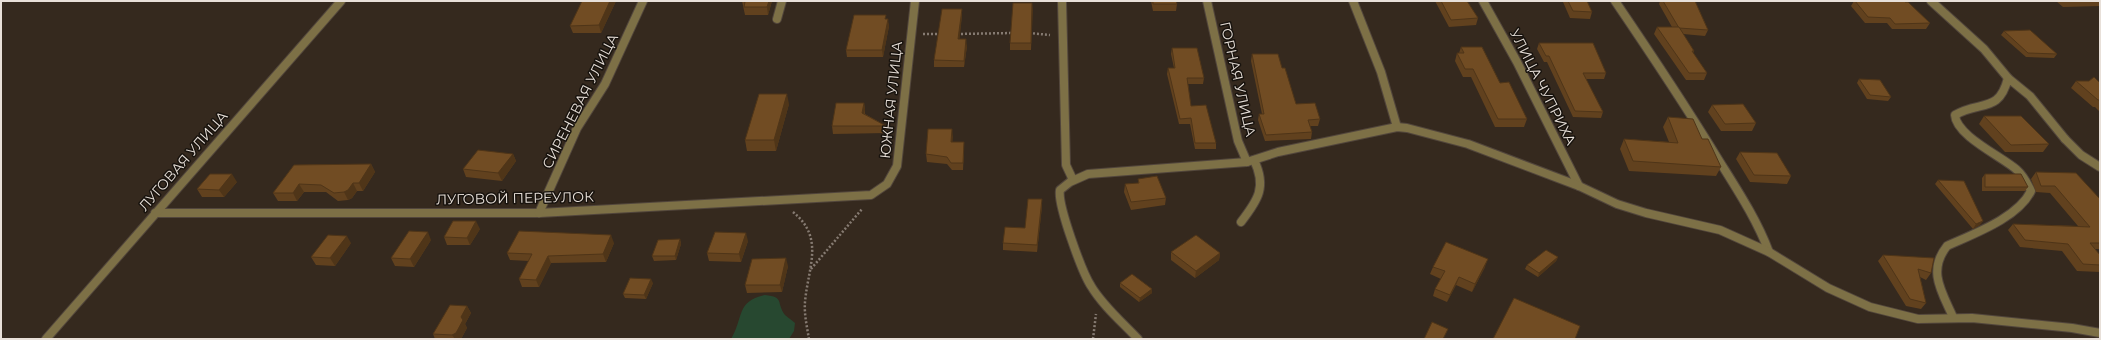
<svg xmlns="http://www.w3.org/2000/svg" width="2101" height="340" font-family="Montserrat,sans-serif">
  <style>
    .green { fill: #274830 }
    .lines { fill: none; stroke-linecap: round; stroke-linejoin: round }
    .lane-casing { stroke: #52463c; stroke-width: 10 }
    .street-casing { stroke: #52463c; stroke-width: 10 }
    .path { stroke: #867b72; stroke-width: 2.5; stroke-dasharray: 2 2; stroke-linecap: butt }
    .lane { stroke: #7d7046; stroke-width: 8 }
    .street { stroke: #7d7046; stroke-width: 8 }
    .wall { fill: #61411e }
    .shaded-wall { fill: #4f3518 }
    .building { fill: #714c23; stroke: #4f3518 }
    .labels { text-anchor: middle; dominant-baseline: central; stroke-width: 3; stroke-linejoin: round; paint-order: stroke }
    .street-label { font-size: 14px; fill: #e8e0d9; stroke: #18130e }
  </style>
  <rect width="100%" height="100%" fill="#35291e"/>
  <!-- green -->
  <path class="green" d="M 765,295 C 785,297 776,303 785,315 C 788,318 792,320 795,323 L 794,331 L 789,339 L 731,339 C 744,317 736,301 765,295 Z"/>
  <g class="lines">
    <defs>
      <g id="lane">
        <polyline points="1062,1 1066,165 1073,180"/>
        <polyline points="1353,1 1381,72 1397,127"/>
        <polyline points="777,19 782,1"/>
        <path d="M 1241,222 C 1258,200 1267,187 1254,160"/>
        <path d="M 1953,317 C 1942,292 1927,271 1947,246 C 1973,234 2018,218 2031,191 C 2027,183 2024,176 2017,170 C 2003,157 1956,136 1955,115 C 1980,100 1999,114 2008,78 L 2030,96 L 2065,139"/>
      </g>
      <g id="street">
        <polyline points="1207,1 1238,141 1247,162"/>
        <polyline points="1483,1 1517,62 1579,186"/>
        <path d="M 1615,1 C 1649,51 1683,102 1715,154 C 1734,185 1756,217 1769,252"/>
        <polyline points="1931,1 1984,49 2008,78"/>
        <polyline points="2065,139 2081,155 2100,167"/>
        <polyline points="155,213 539,213 871,195 887,184 897,166 915,1"/>
        <polyline points="539,213 577,128 605,84 643,1"/>
        <polyline points="46,339 341,1"/>
        <path d="M 1138,339 C 1122,322 1103,306 1091,286 C 1082,272 1057,204 1060,190 L 1070,182 L 1088,174 L 1247,162 L 1278,152 L 1397,127 L 1407,128 L 1468,144 L 1579,186 L 1617,204 L 1646,213 L 1720,230 L 1769,252 L 1828,288 L 1870,307 L 1918,319 L 1972,318 L 2072,328 L 2100,333"/>
      </g>
    </defs>
    <!-- lane casing -->
    <use href="#lane" class="lane-casing"/>
    <!-- street casing -->
    <use href="#street" class="street-casing"/>
    <!-- path -->
    <g class="path">
      <polyline points="1029,33 1050,35"/>
      <polyline points="923,34 940,34"/>
      <polyline points="957,34 1014,33"/>
      <path d="M 793,212 C 825,238 808,267 805,302 C 804,314 807,327 809,339"/>
      <polyline points="811,269 862,209"/>
      <polyline points="1093,339 1096,314"/>
    </g>
    <!-- lane -->
    <use href="#lane" class="lane"/>
    <!-- street -->
    <use href="#street" class="street"/>
  </g>
  <!-- wall -->
  <g class="wall">
    <polygon points="616,1 601,33 573,33 570,26"/>
    <polygon points="742,1 772,1 768,15 745,15"/>
    <polygon points="1151,1 1176,1 1177,4 1176,11 1153,11"/>
    <polygon points="1435,1 1467,1 1478,18 1476,25 1449,27"/>
    <polygon points="1563,1 1587,1 1592,12 1590,19 1570,18 1563,2"/>
    <polygon points="1660,1 1695,1 1708,30 1705,36 1683,34 1694,51 1693,53 1707,73 1704,80 1686,80 1654,34 1657,27 1672,27 1659,4"/>
    <polygon points="1854,1 1855,1 1930,23 1926,29 1892,29 1887,23 1865,23 1851,6"/>
    <polygon points="2056,1 2100,1 2100,6 2063,7"/>
    <polygon points="1032,3 1031,50 1010,50 1010,43"/>
    <polygon points="962,9 962,15 959,39 967,46 964,67 934,67 934,60"/>
    <polygon points="887,19 889,26 883,57 847,57 846,50"/>
    <polygon points="2004,31 2057,54 2054,58 2026,57 2001,35"/>
    <polygon points="1539,43 1606,73 1604,79 1586,79 1603,112 1601,118 1573,117 1547,62 1544,62 1537,49"/>
    <polygon points="1461,47 1500,83 1527,119 1524,127 1495,127 1471,77 1463,77 1455,61 1457,53 1459,53"/>
    <polygon points="1172,48 1204,78 1203,84 1188,84 1191,106 1216,143 1216,149 1195,149 1190,124 1179,124 1167,74 1168,68 1174,68 1171,54"/>
    <polygon points="1252,54 1282,68 1296,104 1320,119 1318,126 1310,126 1312,132 1311,139 1265,141 1258,120 1259,114 1262,114 1251,61"/>
    <polygon points="1859,79 1891,97 1888,101 1867,99 1857,83"/>
    <polygon points="2076,81 2100,83 2100,112 2095,107 2093,107 2071,88"/>
    <polygon points="864,103 865,110 865,114 886,126 887,133 833,134 832,126"/>
    <polygon points="789,104 776,151 747,151 745,140"/>
    <polygon points="1712,105 1756,123 1752,131 1721,131 1708,112"/>
    <polygon points="1984,116 2049,144 2043,152 2005,152 1979,124"/>
    <polygon points="1668,117 1702,139 1721,167 1716,176 1629,171 1620,149 1624,139 1669,142 1663,127"/>
    <polygon points="952,129 952,142 964,149 963,170 952,170 947,164 927,162 926,154"/>
    <polygon points="1740,152 1791,176 1787,184 1750,182 1736,159"/>
    <polygon points="513,154 516,161 502,181 466,177 463,169"/>
    <polygon points="371,164 375,172 363,191 357,191 352,198 348,200 338,201 326,192 304,192 297,201 278,201 273,193 294,165"/>
    <polygon points="2036,172 2100,199 2100,249 2095,249 2100,255 2100,272 2077,271 2062,251 2020,247 2008,230 2013,224 2078,226 2050,193 2036,192 2031,179"/>
    <polygon points="1985,174 2028,187 2025,191 1982,191 1982,178"/>
    <polygon points="1138,179 1166,198 1165,205 1131,210 1124,192 1125,184 1138,183"/>
    <polygon points="1938,180 1980,225 1973,229 1935,184"/>
    <polygon points="237,182 224,197 202,197 197,189"/>
    <polygon points="1042,199 1042,206 1037,252 1003,250 1003,243 1025,228"/>
    <polygon points="480,229 470,245 447,245 444,237"/>
    <polygon points="680,239 681,244 676,260 654,261 652,256"/>
    <polygon points="431,240 414,267 395,266 391,258"/>
    <polygon points="748,241 741,262 709,261 707,253"/>
    <polygon points="351,243 335,266 316,265 311,257"/>
    <polygon points="614,243 606,262 551,263 539,287 522,287 519,279 529,261 510,260 507,253"/>
    <polygon points="1171,252 1220,253 1219,260 1195,278 1171,260"/>
    <polygon points="1883,255 1931,273 1926,280 1920,277 1926,303 1921,309 1906,306 1878,261"/>
    <polygon points="1558,257 1556,261 1538,277 1525,269 1527,265"/>
    <polygon points="788,266 782,292 747,293 745,285"/>
    <polygon points="1433,267 1485,267 1472,292 1456,285 1447,302 1433,296 1435,289 1441,279 1430,274"/>
    <polygon points="653,283 646,299 625,298 623,294"/>
    <polygon points="1120,283 1152,293 1139,302 1120,287"/>
    <polygon points="467,306 471,313 465,324 467,328 461,339 435,339 433,334"/>
  </g>
  <!-- shaded-wall -->
  <g class="shaded-wall">
    <polygon points="610,1 616,1 601,33 599,25"/>
    <polygon points="769,1 772,1 768,15 767,7"/>
    <polygon points="1032,3 1033,10 1031,50 1031,43"/>
    <polygon points="962,9 962,15 959,46 958,39"/>
    <polygon points="888,19 889,26 883,57 882,50"/>
    <polygon points="966,39 967,46 964,67 964,61"/>
    <polygon points="787,94 789,104 776,151 774,140"/>
    <polygon points="864,103 865,110 863,120 862,113"/>
    <polygon points="952,129 953,137 952,150 951,142"/>
    <polygon points="513,154 516,161 502,181 498,173"/>
    <polygon points="371,164 375,172 363,191 359,183"/>
    <polygon points="232,174 237,182 224,197 219,190"/>
    <polygon points="353,183 357,191 352,198 348,200 344,192"/>
    <polygon points="299,184 304,192 297,201 293,193"/>
    <polygon points="1042,199 1042,206 1037,252 1037,245"/>
    <polygon points="476,221 480,229 470,245 467,238"/>
    <polygon points="1983,221 1980,225 1973,229 1976,224"/>
    <polygon points="428,232 431,240 414,267 410,259"/>
    <polygon points="746,233 748,241 741,262 739,254"/>
    <polygon points="611,235 614,243 606,262 603,254"/>
    <polygon points="347,236 351,243 335,266 330,258"/>
    <polygon points="680,239 681,244 676,260 675,256"/>
    <polygon points="1220,253 1219,260 1195,278 1196,271"/>
    <polygon points="548,256 551,263 539,287 536,280"/>
    <polygon points="1558,257 1556,261 1538,277 1539,273"/>
    <polygon points="786,258 788,266 782,292 780,285"/>
    <polygon points="1488,259 1485,267 1472,292 1475,284"/>
    <polygon points="1459,277 1456,285 1447,302 1450,295"/>
    <polygon points="651,279 653,283 646,299 644,295"/>
    <polygon points="1152,289 1152,293 1139,302 1140,298"/>
    <polygon points="467,306 471,313 465,324 467,328 461,339 455,339 452,335 461,317"/>
  </g>
  <!-- building -->
  <g class="building">
    <polygon points="582,1 610,1 599,25 570,26"/>
    <polygon points="742,1 769,1 767,7 744,7 745,2"/>
    <polygon points="1153,1 1176,1 1177,4 1153,4"/>
    <polygon points="1441,1 1467,1 1478,18 1451,20"/>
    <polygon points="1568,1 1587,1 1592,12 1573,11"/>
    <polygon points="1663,1 1695,1 1708,30 1679,28"/>
    <polygon points="1855,1 1905,1 1905,2 1908,2 1930,23 1895,24 1890,18 1868,17"/>
    <polygon points="1013,3 1032,3 1031,43 1010,43"/>
    <polygon points="942,9 962,9 958,39 966,39 964,61 934,60"/>
    <polygon points="854,15 886,15 885,19 888,19 882,50 846,50"/>
    <polygon points="1657,27 1679,27 1694,51 1692,51 1707,73 1689,73"/>
    <polygon points="2030,30 2057,54 2028,53 2004,31"/>
    <polygon points="1539,43 1593,43 1606,73 1583,73 1603,112 1575,111 1549,56 1546,56"/>
    <polygon points="1461,47 1482,47 1500,83 1509,82 1527,119 1498,119 1473,69 1465,69 1457,53 1464,53"/>
    <polygon points="1172,48 1197,48 1204,78 1187,78 1191,106 1206,105 1216,143 1195,143 1191,118 1180,119 1168,68 1175,68"/>
    <polygon points="1252,54 1278,54 1282,68 1285,68 1296,104 1315,103 1320,119 1308,120 1312,132 1266,135 1259,114 1264,114"/>
    <polygon points="2094,77 2100,83 2100,100 2098,100 2076,81 2089,81"/>
    <polygon points="1859,79 1880,80 1891,97 1870,95"/>
    <polygon points="759,94 787,94 774,140 745,140"/>
    <polygon points="836,103 864,103 862,113 886,126 832,126"/>
    <polygon points="1743,104 1756,123 1725,124 1712,105"/>
    <polygon points="1984,116 2021,116 2049,144 2011,145"/>
    <polygon points="1668,117 1693,119 1702,139 1708,139 1721,167 1633,161 1624,139 1678,143"/>
    <polygon points="928,129 952,129 951,142 964,142 963,163 951,163 947,157 926,154"/>
    <polygon points="478,150 513,154 498,173 463,169"/>
    <polygon points="1740,152 1777,153 1791,176 1754,175"/>
    <polygon points="371,164 359,183 353,183 348,190 344,192 334,193 321,185 299,184 293,193 273,193 294,165"/>
    <polygon points="2036,172 2076,173 2100,199 2100,243 2090,243 2100,255 2100,265 2083,264 2068,244 2025,240 2013,224 2090,227 2055,186 2041,186"/>
    <polygon points="210,174 232,174 219,190 197,189"/>
    <polygon points="1985,174 2021,174 2028,187 1985,187"/>
    <polygon points="1157,176 1166,198 1131,202 1125,184 1139,183 1138,179"/>
    <polygon points="1938,180 1964,181 1983,221 1976,224"/>
    <polygon points="1028,199 1042,199 1037,245 1003,243 1005,227 1025,228"/>
    <polygon points="453,221 476,221 467,238 444,237"/>
    <polygon points="409,231 428,232 410,259 391,258"/>
    <polygon points="519,231 611,235 603,254 548,256 536,280 519,279 532,254 507,253"/>
    <polygon points="715,232 746,233 739,254 707,253"/>
    <polygon points="328,235 347,236 330,258 311,257"/>
    <polygon points="1196,235 1220,253 1196,271 1171,252"/>
    <polygon points="680,239 675,256 652,256 658,240"/>
    <polygon points="1446,242 1488,259 1475,284 1459,277 1450,295 1435,289 1445,271 1433,267"/>
    <polygon points="1546,250 1558,257 1539,273 1527,265"/>
    <polygon points="1883,255 1934,258 1931,273 1918,269 1926,303 1910,299"/>
    <polygon points="786,258 780,285 745,285 752,259"/>
    <polygon points="1132,274 1152,289 1140,298 1120,283"/>
    <polygon points="630,278 651,279 644,295 623,294"/>
    <polygon points="1514,298 1580,326 1575,339 1493,339"/>
    <polygon points="450,305 467,306 461,317 463,320 456,333 452,335 433,334"/>
    <polygon points="1432,322 1448,329 1443,339 1424,339"/>
  </g>
  <g class="labels">
    <!-- street labels -->
    <g class="street-label">
      <text transform="translate(1238 79) rotate(77)">ГОРНАЯ УЛИЦА</text>
      <text transform="translate(1543 87) rotate(63)">УЛИЦА ЧУПРИХА</text>
      <text transform="translate(891 100) rotate(-84)">ЮЖНАЯ УЛИЦА</text>
      <text transform="translate(580 101) rotate(-63)">СИРЕНЕВАЯ УЛИЦА</text>
      <text transform="translate(183 161) rotate(-49)">ЛУГОВАЯ УЛИЦА</text>
      <text transform="translate(515 198) rotate(-1)">ЛУГОВОЙ ПЕРЕУЛОК</text>
    </g>
  </g>
  <!-- border -->
  <rect width="2101" height="340" fill="none" stroke="#e8e0d9" stroke-width="4"/>
</svg>
